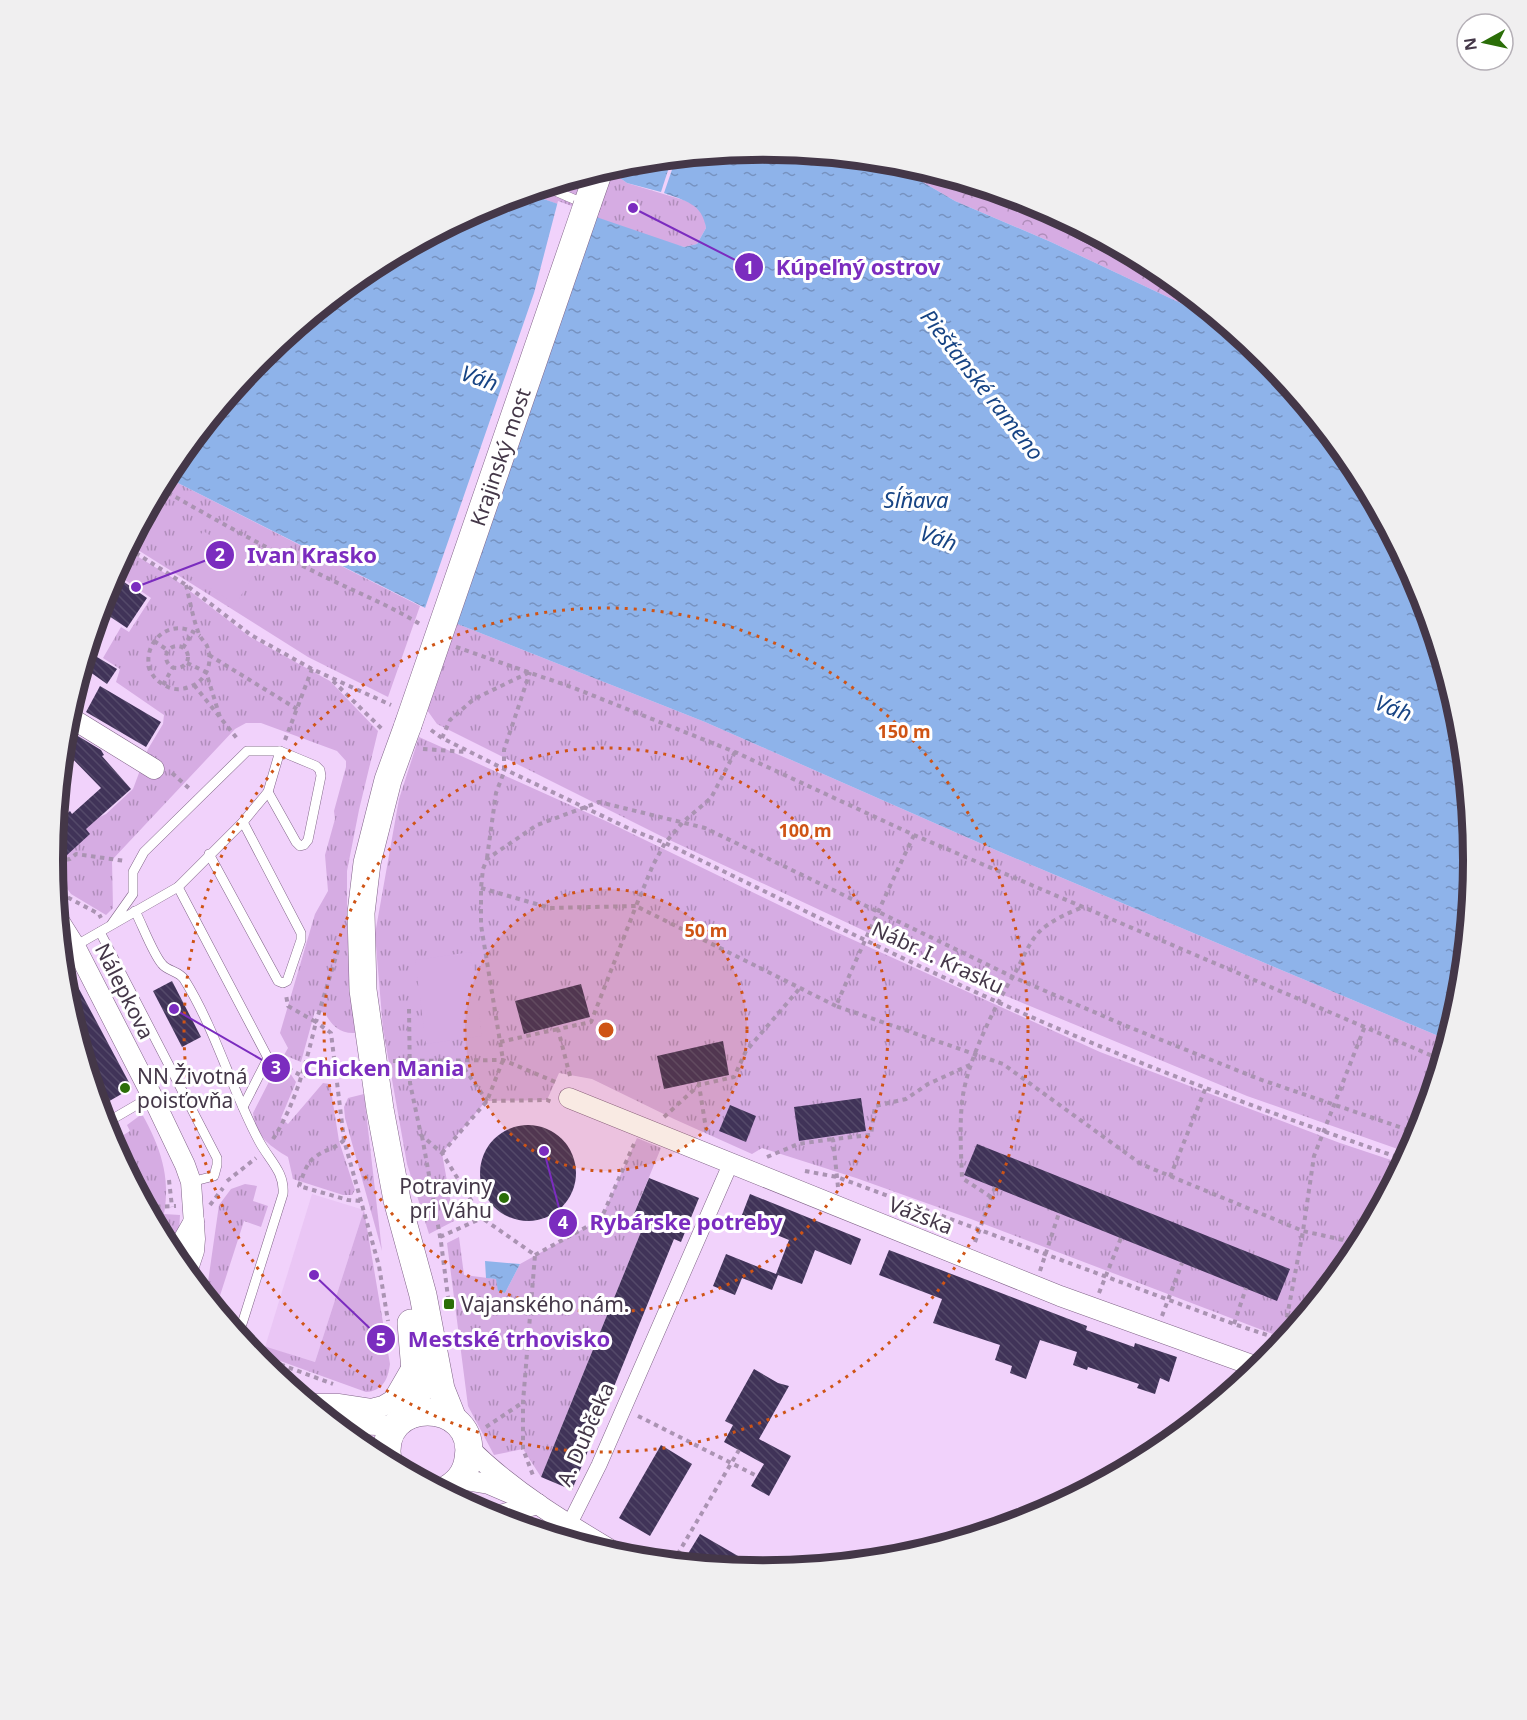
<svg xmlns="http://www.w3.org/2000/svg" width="1527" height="1720" font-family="'Noto Sans',sans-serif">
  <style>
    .built { fill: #eac6f5 }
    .grass { fill: url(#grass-tufts) }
    .forest { fill: url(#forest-crowns) }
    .pitch { fill: #d6ace3 }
    .water { fill: url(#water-ripples) }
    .pier { fill: #f1d2fb }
    .building { fill: url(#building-back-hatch) }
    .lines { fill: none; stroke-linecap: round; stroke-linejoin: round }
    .service-casing { stroke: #806488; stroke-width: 10 }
    .pedestrian-casing { stroke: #806488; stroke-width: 16 }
    .minor-casing { stroke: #806488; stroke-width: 21 }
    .secondary-casing { stroke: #806488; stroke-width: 28 }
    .path { stroke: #aa93b2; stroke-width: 4; stroke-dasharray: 4.5 4.5; stroke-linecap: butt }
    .service { stroke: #fff; stroke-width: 9 }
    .pedestrian { stroke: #fff; stroke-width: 15 }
    .minor { stroke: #fff; stroke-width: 20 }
    .secondary { stroke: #fff; stroke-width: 27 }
    .secondary-bridge-casing { stroke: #806488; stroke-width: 28; stroke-linecap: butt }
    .secondary-bridge { stroke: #fff; stroke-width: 27 }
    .ring { fill: none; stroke: #cf5415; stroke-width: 3; stroke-dasharray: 3 6 }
    .poi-dot { fill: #2b6e08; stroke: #fff; stroke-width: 2 }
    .labels { text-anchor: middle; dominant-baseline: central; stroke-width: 6; stroke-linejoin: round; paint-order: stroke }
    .street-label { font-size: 21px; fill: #443748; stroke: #fff }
    .poi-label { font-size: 21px; fill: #443748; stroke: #fff; text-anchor: start }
    .water-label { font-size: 22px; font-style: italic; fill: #174484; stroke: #fff }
    .rim { fill: none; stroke: #443748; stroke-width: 8 }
    .centre { fill: #cf5415; stroke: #fff; stroke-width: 3 }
    .ring-label { font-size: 18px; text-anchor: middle; font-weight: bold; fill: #cf5415; stroke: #fff; stroke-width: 6; stroke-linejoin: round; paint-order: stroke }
    .leader { fill: none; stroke: #7b2cbf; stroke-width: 2 }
    .callout-dot { fill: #7b2cbf; stroke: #fff; stroke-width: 2 }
    .mark-label { font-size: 18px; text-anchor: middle; font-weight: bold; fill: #fff }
    .callout-label { font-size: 22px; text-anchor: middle; font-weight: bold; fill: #7b2cbf; stroke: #fff; stroke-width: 6; stroke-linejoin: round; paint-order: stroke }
  </style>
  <defs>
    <pattern id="grass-tufts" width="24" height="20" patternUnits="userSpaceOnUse" patternTransform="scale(1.5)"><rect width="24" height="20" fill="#d6ace3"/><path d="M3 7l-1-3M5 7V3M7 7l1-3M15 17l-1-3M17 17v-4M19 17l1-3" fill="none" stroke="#af8dba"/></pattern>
    <pattern id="forest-crowns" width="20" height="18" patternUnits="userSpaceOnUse" patternTransform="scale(1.5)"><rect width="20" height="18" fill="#d6ace3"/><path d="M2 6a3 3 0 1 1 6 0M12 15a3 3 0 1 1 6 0" fill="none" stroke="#af8dba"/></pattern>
    <pattern id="water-ripples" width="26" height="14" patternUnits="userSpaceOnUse" patternTransform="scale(1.5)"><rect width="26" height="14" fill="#8eb3ea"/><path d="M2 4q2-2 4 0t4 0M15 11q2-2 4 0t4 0" fill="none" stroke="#7692c0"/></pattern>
    <pattern id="building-back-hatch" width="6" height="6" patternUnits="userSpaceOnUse" patternTransform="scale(1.5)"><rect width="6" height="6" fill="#403358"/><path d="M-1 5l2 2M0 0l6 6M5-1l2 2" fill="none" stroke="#544969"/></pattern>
  </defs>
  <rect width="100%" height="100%" fill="#f1d2fb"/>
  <!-- built -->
  <polygon class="built" points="312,1194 364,1210 315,1362 265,1347"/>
  <!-- grass -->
  <g class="grass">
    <polygon points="606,168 627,183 690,202 704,215 706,228 697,244 684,247 669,243 526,193"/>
    <polygon points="166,477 420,606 388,697 308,657 130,545"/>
    <path d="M 127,550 L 173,578 L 250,637 L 330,681 L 378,731 L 359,810 L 347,871 L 347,929 L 355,1033 C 340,1034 331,1025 325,1013 L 315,1011 L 301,1062 L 284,1055 L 288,1048 L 280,1033 L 315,914 L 328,891 L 325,855 L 335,819 L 334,811 L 346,767 L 346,761 L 337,751 L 261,723 L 246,723 L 235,729 L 112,860 L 113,908 L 106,915 L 71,894 L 53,869 L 55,838 L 106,814 L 133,789 L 148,749 L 163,724 L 164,715 L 116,682 L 120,669 L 103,658 L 121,627 L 129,632 L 151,598 L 115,573 Z"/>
    <polygon points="455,623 705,722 998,851 1448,1040 1420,1132 1409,1153 1247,1096 989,989 661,836 437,724 427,710"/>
    <polygon points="419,737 608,822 814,922 1100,1052 1340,1143 1403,1164 1354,1255 1286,1339 971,1219 856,1178 762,1148 752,1154 674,1119 592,1079 559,1073 547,1100 486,1101 442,1153 454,1221 429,1234 407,1164 383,1029 375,934 399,799"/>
    <path d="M 277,1066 L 290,1073 L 296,1082 L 281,1118 L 288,1124 L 323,1083 L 330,1084 L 339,1141 L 355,1190 L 352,1195 L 343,1195 L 293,1179 L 288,1157 C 269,1145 256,1137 253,1113 Z"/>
    <polygon points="364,1094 382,1251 345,1118 344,1107 348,1098"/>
    <path d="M 142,1114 C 160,1146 171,1177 164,1214 L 180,1215 L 179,1231 L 170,1252 L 112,1142 L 130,1131 L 127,1125 Z"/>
    <polygon points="637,1138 661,1148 631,1221 643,1227 541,1477 523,1449 494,1455 468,1406 447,1243 459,1237 464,1275 496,1279 505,1293 520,1264 601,1219"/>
    <polygon points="245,1184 257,1186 253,1201 268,1206 261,1227 244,1221 216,1308 213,1305 208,1282 219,1205 231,1189"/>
    <path d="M 364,1210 L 390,1364 C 388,1379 383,1391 366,1392 L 250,1350 L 241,1339 L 315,1362 Z"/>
  </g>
  <!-- forest -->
  <polygon class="forest" points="902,163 1036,203 1159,269 1225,324 1051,242 955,201 902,170"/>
  <!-- pitch -->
  <g class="pitch">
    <polygon points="203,531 259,565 236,604 179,569"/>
    <polygon points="471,952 482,1036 426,1044 415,960"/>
  </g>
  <!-- water -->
  <g class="water">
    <path d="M 764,149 L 902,163 L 902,170 L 955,201 L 1051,242 L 1225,324 L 1266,357 L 1355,465 L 1421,588 L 1461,722 L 1474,860 L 1461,999 L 1448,1040 L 998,851 L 705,722 L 455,623 L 166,477 L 173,465 L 261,357 L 369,269 L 492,203 L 526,193 L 684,247 L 697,244 L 706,228 C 702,203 685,201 664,193 L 676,158 Z"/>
    <polygon points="672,158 661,192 627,183 606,168 625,163"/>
    <polygon points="485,1261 520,1264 505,1293 498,1291 496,1279 486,1278"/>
  </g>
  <!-- pier -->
  <polygon class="pier" points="558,201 594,214 452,625 424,611 534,293"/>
  <!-- building -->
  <g class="building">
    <polygon points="114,575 147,598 127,628 100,610 107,588"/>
    <polygon points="87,651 117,669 107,684 83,667"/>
    <polygon points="100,686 161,722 146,747 86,712"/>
    <polygon points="65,729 72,736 73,733 101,750 104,755 102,756 131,789 86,829 90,834 66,856 54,843 56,824 70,811 72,814 101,788 63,749"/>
    <polygon points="63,959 132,1088 99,1107 66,998"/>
    <polygon points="172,981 201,1037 182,1047 153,991"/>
    <polygon points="581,984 590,1017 524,1034 515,1001"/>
    <polygon points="723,1041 729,1075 664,1089 657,1056"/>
    <polygon points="861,1098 866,1131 799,1141 794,1107"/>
    <polygon points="730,1105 756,1116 746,1142 719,1131"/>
    <circle cx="528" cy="1173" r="48"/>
    <polygon points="977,1144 1290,1269 1277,1301 964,1175"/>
    <polygon points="649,1178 699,1198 681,1242 674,1239 572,1490 541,1477 643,1227 631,1221"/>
    <polygon points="750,1194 861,1239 851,1265 815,1250 802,1284 778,1275 772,1290 742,1278 735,1295 713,1286 726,1254 776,1274 789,1240 740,1220"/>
    <polygon points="889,1250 1087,1326 1086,1330 1134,1347 1135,1343 1177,1357 1169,1382 1160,1378 1155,1394 1137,1388 1139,1384 1088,1367 1087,1370 1073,1365 1077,1352 1040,1340 1026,1379 1010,1373 1012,1366 995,1360 1000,1345 933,1323 942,1299 879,1275"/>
    <polygon points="754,1369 778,1383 789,1386 759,1439 791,1456 769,1496 751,1486 764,1464 724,1442 733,1425 725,1421"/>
    <polygon points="661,1445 692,1464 650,1536 619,1518"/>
    <polygon points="700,1534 764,1571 698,1565 686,1557"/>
  </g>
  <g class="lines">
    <defs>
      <g id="service">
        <polyline points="903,165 920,168"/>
        <polyline points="546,187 585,204"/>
        <polyline points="993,190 1177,284"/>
        <polyline points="268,792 296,842 300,846 304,845 308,840 321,776 320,770 316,766 280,751"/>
        <polyline points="209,854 278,981 283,983 287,981 301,940 301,933 243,822"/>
        <polyline points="178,887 268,1058 243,1107"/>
        <path d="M 135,911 C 142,924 153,954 162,964 C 167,971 179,971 184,979 C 216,1030 231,1089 259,1141 C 269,1160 285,1172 283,1194 L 242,1324"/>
        <polyline points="100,932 217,1158 217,1165 214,1176 191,1182"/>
        <polyline points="75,946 178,887 243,822 268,792 280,751 247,751 144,852 133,872 133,894 111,925"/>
        <polyline points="104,1124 152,1096"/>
      </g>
      <polyline id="pedestrian" points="569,1525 599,1465 730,1165"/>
      <g id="minor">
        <polyline points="68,716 154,769"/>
        <polyline points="58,919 75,946 152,1096 185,1165 191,1182 195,1239 194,1251 187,1272"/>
        <polyline points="569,1098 1060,1296 1260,1368"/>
        <polyline points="174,1256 194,1221"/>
        <polyline points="311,1404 338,1404 371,1409 383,1406 393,1400 415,1362"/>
        <polyline points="323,1414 357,1424 396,1426"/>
        <path d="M 469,1448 C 513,1492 567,1524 621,1556"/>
        <polyline points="459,1479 489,1484 510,1493"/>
        <polyline points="493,1517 538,1504"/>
      </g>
      <g id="secondary">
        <polyline points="587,205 599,171"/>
        <polyline points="408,725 388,780 367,863 361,913 363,990 380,1109 397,1200 423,1295 441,1389 453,1419"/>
        <polyline points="410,1415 417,1395 411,1323"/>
        <path d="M 388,1461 C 376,1395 479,1397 468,1459 C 466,1474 456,1485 443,1491"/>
      </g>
    </defs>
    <!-- service casing -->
    <use href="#service" class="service-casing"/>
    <!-- pedestrian casing -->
    <use href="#pedestrian" class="pedestrian-casing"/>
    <!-- minor casing -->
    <use href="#minor" class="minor-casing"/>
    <!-- secondary casing -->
    <use href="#secondary" class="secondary-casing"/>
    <!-- path -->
    <g class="path">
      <path d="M 160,488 C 212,518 264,547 317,573 C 351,590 387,604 420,624"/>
      <polyline points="128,548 186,585 251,635 312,669 391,705"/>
      <path d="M 186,585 C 190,601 193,619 199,634 C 201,639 205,642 207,646 C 214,662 206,682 189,687 C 181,690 173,690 166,686 C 127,668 159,607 200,636"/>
      <polyline points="154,641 169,651"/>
      <circle cx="177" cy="657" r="11"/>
      <polyline points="456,647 574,688 735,752 914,835 1442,1060"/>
      <polyline points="183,648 193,631"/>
      <polyline points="209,655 297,709"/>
      <polyline points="187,663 206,672 220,717"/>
      <polyline points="333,681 383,730"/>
      <polyline points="163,685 173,667"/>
      <polyline points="194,685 239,741"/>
      <path d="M 431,730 L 442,738 L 504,769 L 632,830 L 665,843 C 819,917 971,995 1129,1058 C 1221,1095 1313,1128 1406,1160"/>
      <polyline points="442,738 450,720 474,699 530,672"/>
      <polyline points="285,740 312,669"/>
      <polyline points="423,749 467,752"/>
      <polyline points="735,752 711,798 683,822 665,843 653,865 636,906 836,1006"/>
      <polyline points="172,773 191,790"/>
      <path d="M 914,835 C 887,892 861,948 836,1006 L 1003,1064 L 1141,1164 L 1303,1231 L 1361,1244"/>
      <polyline points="53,854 56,851 65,860 70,859 76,854 125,861"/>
      <polyline points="487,858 496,793 504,772 504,750 530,672"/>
      <polyline points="55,885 65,896 99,914 101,918"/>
      <polyline points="481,888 550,908 636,906 591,1022 558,1029 571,1080"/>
      <polyline points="338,950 316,1022 331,1033 344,1140 379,1266 388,1321"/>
      <polyline points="409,1009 410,1083 421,1135 442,1153 482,1218 535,1255 523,1402 523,1449 534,1478"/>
      <polyline points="500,1042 558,1029 557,1026"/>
      <polyline points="393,1061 503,1060 558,1083"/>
      <polyline points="459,1061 487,1101 547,1100 552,1102"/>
      <polyline points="280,1064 302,1076 352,1067"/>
      <polyline points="699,1082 699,1085 734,1077 746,1051 800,988"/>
      <polyline points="664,1117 699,1085 707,1135"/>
      <polyline points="422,1136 441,1242 448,1297"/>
      <path d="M 273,1139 C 296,1103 306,1063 316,1022 L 288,1006 L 286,995"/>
      <path d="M 344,1140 C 334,1150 325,1149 315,1157 C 306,1163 303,1176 299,1186 L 348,1200 L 361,1201"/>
      <polyline points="442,1153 487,1101 503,1060 481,925 481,888 483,869 487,859 537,825 599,802 705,828 1013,977 1124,1025 1259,1079 1420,1134"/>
      <polyline points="767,1157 798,1144 833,1139 832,1137"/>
      <polyline points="805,1171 837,1177 1234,1324 1282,1340"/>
      <polyline points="1170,1177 1206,1087"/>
      <polyline points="169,1180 172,1207"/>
      <polyline points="227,1181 256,1158"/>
      <polyline points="838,1187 833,1139 871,1135 875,1106 906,1099 928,1084 972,1064"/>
      <path d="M 991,1197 L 962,1178 C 961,1150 959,1122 963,1095 C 969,1058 994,1008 1013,976 C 1022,962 1027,945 1039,932 C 1050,921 1068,913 1083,907"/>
      <polyline points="210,1205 223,1188"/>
      <polyline points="147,1207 176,1206"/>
      <polyline points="440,1237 482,1218"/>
      <polyline points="975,1242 995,1187"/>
      <polyline points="535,1255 601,1219 634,1144"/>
      <polyline points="1040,1271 1059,1213"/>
      <polyline points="203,1281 205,1295"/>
      <polyline points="1099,1293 1121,1238"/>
      <polyline points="1162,1316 1182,1263"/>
      <polyline points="1234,1324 1246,1288"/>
      <polyline points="1282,1344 1303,1231 1314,1156 1365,1026"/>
      <polyline points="255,1355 333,1384"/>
      <polyline points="638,1416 757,1476"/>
      <polyline points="486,1427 522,1403"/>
      <polyline points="638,1549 658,1561"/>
      <polyline points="673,1562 739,1450"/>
    </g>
    <!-- service -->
    <use href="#service" class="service"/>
    <!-- pedestrian -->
    <use href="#pedestrian" class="pedestrian"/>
    <!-- minor -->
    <use href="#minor" class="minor"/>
    <!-- secondary -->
    <use href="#secondary" class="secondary"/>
    <defs>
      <polyline id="secondary-bridge" points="408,725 587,205"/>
    </defs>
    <!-- secondary-bridge casing -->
    <use href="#secondary-bridge" class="secondary-bridge-casing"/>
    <!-- secondary-bridge -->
    <use href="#secondary-bridge" class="secondary-bridge"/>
  </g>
  <!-- distance rings -->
  <circle cx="606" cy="1030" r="141" fill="#cf5415" fill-opacity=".12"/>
  <g class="ring">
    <circle cx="606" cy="1030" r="141"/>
    <circle cx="606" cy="1030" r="282"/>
    <circle cx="606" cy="1030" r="422"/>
  </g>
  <!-- markers -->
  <g class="poi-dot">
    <circle cx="125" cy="1088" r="6"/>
    <circle cx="504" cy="1198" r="6"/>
    <rect x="443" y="1298" width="12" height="12" rx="3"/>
  </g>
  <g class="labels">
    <!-- street labels -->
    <g class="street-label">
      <text transform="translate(500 457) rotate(-71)">Krajinský most</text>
      <text transform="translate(938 957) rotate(25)">Nábr. I. Krasku</text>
      <text transform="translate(125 991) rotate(63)">Nálepkova</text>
      <text transform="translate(921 1215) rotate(22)">Vážska</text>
      <text transform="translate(585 1434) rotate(-66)">A. Dubčeka</text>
    </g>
    <!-- poi labels -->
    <g class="poi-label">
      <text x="137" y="1076">NN Životná<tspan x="137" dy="24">poisťovňa</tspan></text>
      <text x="492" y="1186" text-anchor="end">Potraviny<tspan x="492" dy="24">pri Váhu</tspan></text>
      <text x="461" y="1304">Vajanského nám.</text>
    </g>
    <!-- water labels -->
    <g class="water-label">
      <text transform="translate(480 377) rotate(19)">Váh</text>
      <text transform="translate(983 384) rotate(52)">Piešťanské rameno</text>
      <text x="916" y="499">Sĺňava</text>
      <text transform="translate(939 537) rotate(19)">Váh</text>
      <text transform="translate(1394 707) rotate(21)">Váh</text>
    </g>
  </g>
  <!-- crop -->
  <path d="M0 0H1527V1720H0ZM63 860a700 700 0 1 1 1400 0a700 700 0 1 1-1400 0Z" fill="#f0eff0" fill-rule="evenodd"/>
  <path class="rim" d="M63 860a700 700 0 1 1 1400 0a700 700 0 1 1-1400 0Z"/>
  <circle cx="606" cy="1030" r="9" class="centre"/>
  <g class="ring-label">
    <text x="904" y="738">150 m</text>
    <text x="805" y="837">100 m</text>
    <text x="706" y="937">50 m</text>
  </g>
  <!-- callouts -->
  <path class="leader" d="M633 208L749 267M136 587L220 555M174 1009L276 1068M544 1151L563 1223M314 1275L381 1339"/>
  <g class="callout-dot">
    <circle cx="633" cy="208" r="6"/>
    <circle cx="136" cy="587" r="6"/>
    <circle cx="174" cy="1009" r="6"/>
    <circle cx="544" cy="1151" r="6"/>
    <circle cx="314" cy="1275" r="6"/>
    <circle cx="749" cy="267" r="15"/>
    <circle cx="220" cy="555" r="15"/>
    <circle cx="276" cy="1068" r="15"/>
    <circle cx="563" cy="1223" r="15"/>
    <circle cx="381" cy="1339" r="15"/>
  </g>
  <g class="mark-label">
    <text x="749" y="274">1</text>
    <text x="220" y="561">2</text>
    <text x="276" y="1074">3</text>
    <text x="563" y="1229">4</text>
    <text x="381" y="1346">5</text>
  </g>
  <g class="callout-label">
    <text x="858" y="275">Kúpeľný ostrov</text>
    <text x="312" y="563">Ivan Krasko</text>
    <text x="384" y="1076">Chicken Mania</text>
    <text x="686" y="1230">Rybárske potreby</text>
    <text x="509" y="1347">Mestské trhovisko</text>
  </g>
  <!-- north arrow -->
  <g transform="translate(1485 42) rotate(262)"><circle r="28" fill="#ffffff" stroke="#b4afb6" stroke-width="1.5"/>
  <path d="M0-4.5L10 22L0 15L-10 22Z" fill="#2b6e08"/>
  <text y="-9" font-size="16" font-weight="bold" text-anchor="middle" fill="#443748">N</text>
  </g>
</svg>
